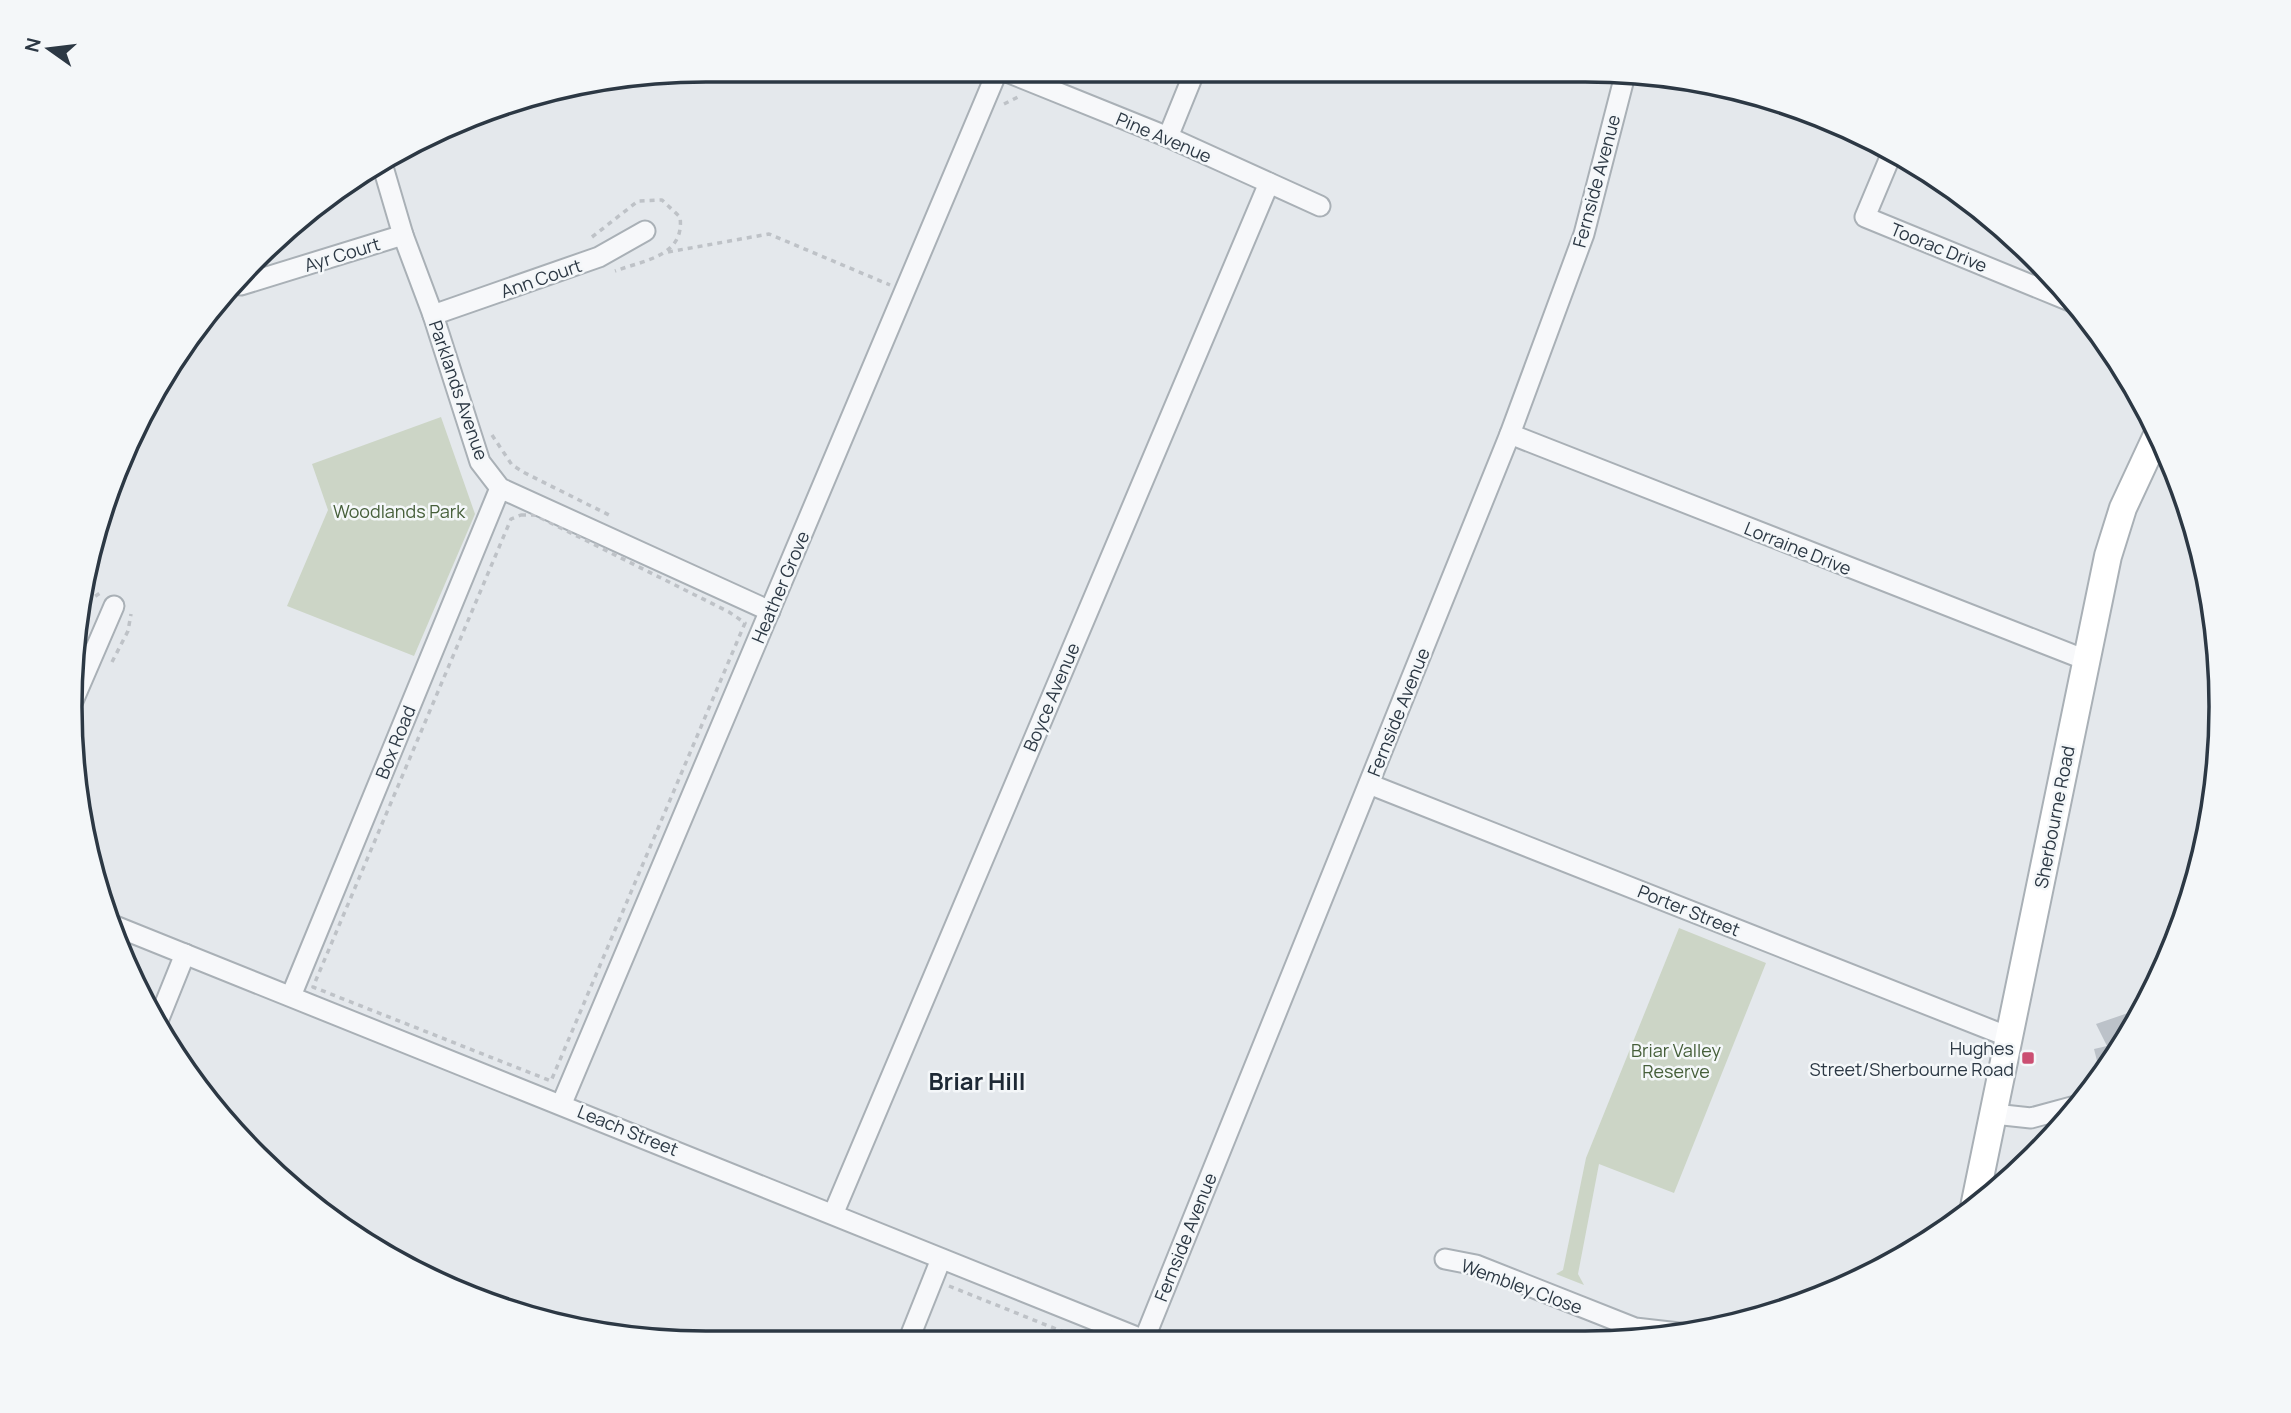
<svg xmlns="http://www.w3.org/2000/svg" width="2291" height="1413" font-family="Manrope,sans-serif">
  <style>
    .green { fill: #ccd5c6 }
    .building { fill: #bcc2c9 }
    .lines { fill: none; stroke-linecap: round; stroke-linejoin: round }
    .minor-casing { stroke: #a9b0b6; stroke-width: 23 }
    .secondary-casing { stroke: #a9b0b6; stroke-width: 30 }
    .path { stroke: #bec2c7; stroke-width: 3.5; stroke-dasharray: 5 5; stroke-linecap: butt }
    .minor { stroke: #f7f8fa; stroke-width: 19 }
    .secondary { stroke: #fff; stroke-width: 26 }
    .poi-dot { fill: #cb4f72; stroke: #f4f7f9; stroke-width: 2.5 }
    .labels { text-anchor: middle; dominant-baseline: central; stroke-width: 5; stroke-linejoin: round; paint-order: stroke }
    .street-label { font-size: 18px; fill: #2c3844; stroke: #f4f7f9 }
    .park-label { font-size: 18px; fill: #465f3a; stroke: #f4f7f9 }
    .poi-label { font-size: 18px; fill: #2c3844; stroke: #f4f7f9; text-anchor: end }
    .district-label { font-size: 24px; font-weight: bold; fill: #1e2935; stroke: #f4f7f9 }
    .rim { fill: none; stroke: #2c3844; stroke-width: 3.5 }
  </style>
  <rect width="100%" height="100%" fill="#e4e8ec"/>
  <!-- green -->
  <g class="green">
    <polygon points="441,417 475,514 414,656 287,606 328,510 312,464"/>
    <polygon points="1679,928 1766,963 1674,1193 1599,1164 1578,1274 1584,1285 1556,1274 1563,1270 1586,1158"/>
  </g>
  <!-- building -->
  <polygon class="building" points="2128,1013 2129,1030 2110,1062 2098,1065 2094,1049 2107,1046 2096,1024"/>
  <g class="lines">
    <defs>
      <g id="minor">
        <polyline points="1007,72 1168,137 1320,206"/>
        <polyline points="1168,137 1194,73"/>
        <polyline points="1891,155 1865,217 2075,303"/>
        <polyline points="383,167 403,235 433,315 480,462 500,488 770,611"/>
        <polyline points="241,285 403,235"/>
        <polyline points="433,315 599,257 645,231"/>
        <polyline points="1510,434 2086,660"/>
        <polyline points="70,708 114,606"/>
        <polyline points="1369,784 2009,1037"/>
        <polyline points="110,924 1144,1340 1510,434 1584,234 1625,75"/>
        <polyline points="291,996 500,488"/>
        <polyline points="158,1021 185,954"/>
        <polyline points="562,1103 997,72"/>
        <polyline points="1994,1114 2031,1118 2079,1105"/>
        <polyline points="834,1212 1269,183"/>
        <polyline points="1445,1259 1476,1265 1635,1328 1679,1333"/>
        <polyline points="909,1339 941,1259"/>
      </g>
      <polyline id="secondary" points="1974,1207 2108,556 2123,508 2157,435"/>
    </defs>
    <!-- minor casing -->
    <use href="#minor" class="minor-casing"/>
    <!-- secondary casing -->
    <use href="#secondary" class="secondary-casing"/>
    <!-- path -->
    <g class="path">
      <polyline points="1004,104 1018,97"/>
      <path d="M 592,237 L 638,201 L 662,200 L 680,217 C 685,256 645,260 615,271"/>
      <polyline points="668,252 769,234 890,285"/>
      <polyline points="492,435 512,465 525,473 613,517"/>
      <polygon points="521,515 535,515 729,612 745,623 551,1081 313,987 511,519"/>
      <polyline points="87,602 100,593"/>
      <polyline points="112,662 128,631 131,614"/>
      <polyline points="75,736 80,725"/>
      <polyline points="949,1286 1081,1339"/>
    </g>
    <!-- minor -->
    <use href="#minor" class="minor"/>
    <!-- secondary -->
    <use href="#secondary" class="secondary"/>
  </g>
  <!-- markers -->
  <rect class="poi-dot" x="2021" y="1051" width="14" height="14" rx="3.5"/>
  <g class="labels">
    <!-- street labels -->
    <g class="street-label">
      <text transform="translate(1164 137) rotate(23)">Pine Avenue</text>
      <text transform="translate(1596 181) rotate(-75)">Fernside Avenue</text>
      <text transform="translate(1939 247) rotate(22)">Toorac Drive</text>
      <text transform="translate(342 254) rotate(-17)">Ayr Court</text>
      <text transform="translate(541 278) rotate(-19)">Ann Court</text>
      <text transform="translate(459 390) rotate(71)">Parklands Avenue</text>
      <text transform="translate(1798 548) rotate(22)">Lorraine Drive</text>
      <text transform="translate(780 587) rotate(-67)">Heather Grove</text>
      <text transform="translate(1051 697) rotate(-67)">Boyce Avenue</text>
      <text transform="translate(1398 712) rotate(-68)">Fernside Avenue</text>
      <text transform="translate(395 742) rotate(-68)">Box Road</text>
      <text transform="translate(2054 817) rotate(-79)">Sherbourne Road</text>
      <text transform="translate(1689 910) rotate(22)">Porter Street</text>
      <text transform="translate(628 1130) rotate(22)">Leach Street</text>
      <text transform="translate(1185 1237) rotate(-68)">Fernside Avenue</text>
      <text transform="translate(1522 1286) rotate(20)">Wembley Close</text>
    </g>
    <!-- park labels -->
    <g class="park-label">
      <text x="399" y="511">Woodlands Park</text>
      <text x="1676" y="1050">Briar Valley<tspan x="1676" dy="21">Reserve</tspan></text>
    </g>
    <!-- poi labels -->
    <g class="poi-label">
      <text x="2014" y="1048">Hughes<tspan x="2014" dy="21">Street/Sherbourne Road</tspan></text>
    </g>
    <!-- district labels -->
    <g class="district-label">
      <text x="977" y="1080">Briar Hill</text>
    </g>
  </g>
  <!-- crop -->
  <path d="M0 0H2291V1413H0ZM706 82H1585A624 624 0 0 1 2209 706V707A624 624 0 0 1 1585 1331H706A624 624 0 0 1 82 707V706A624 624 0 0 1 706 82Z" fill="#f4f7f9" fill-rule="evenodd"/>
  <path class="rim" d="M706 82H1585A624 624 0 0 1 2209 706V707A624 624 0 0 1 1585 1331H706A624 624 0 0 1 82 707V706A624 624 0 0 1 706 82Z"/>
  <!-- north arrow -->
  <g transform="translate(49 49) rotate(284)" stroke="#f4f7f9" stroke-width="5" paint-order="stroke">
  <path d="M0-5L12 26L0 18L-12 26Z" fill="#2c3844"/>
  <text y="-10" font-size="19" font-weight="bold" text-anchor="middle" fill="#2c3844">N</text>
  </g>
</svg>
